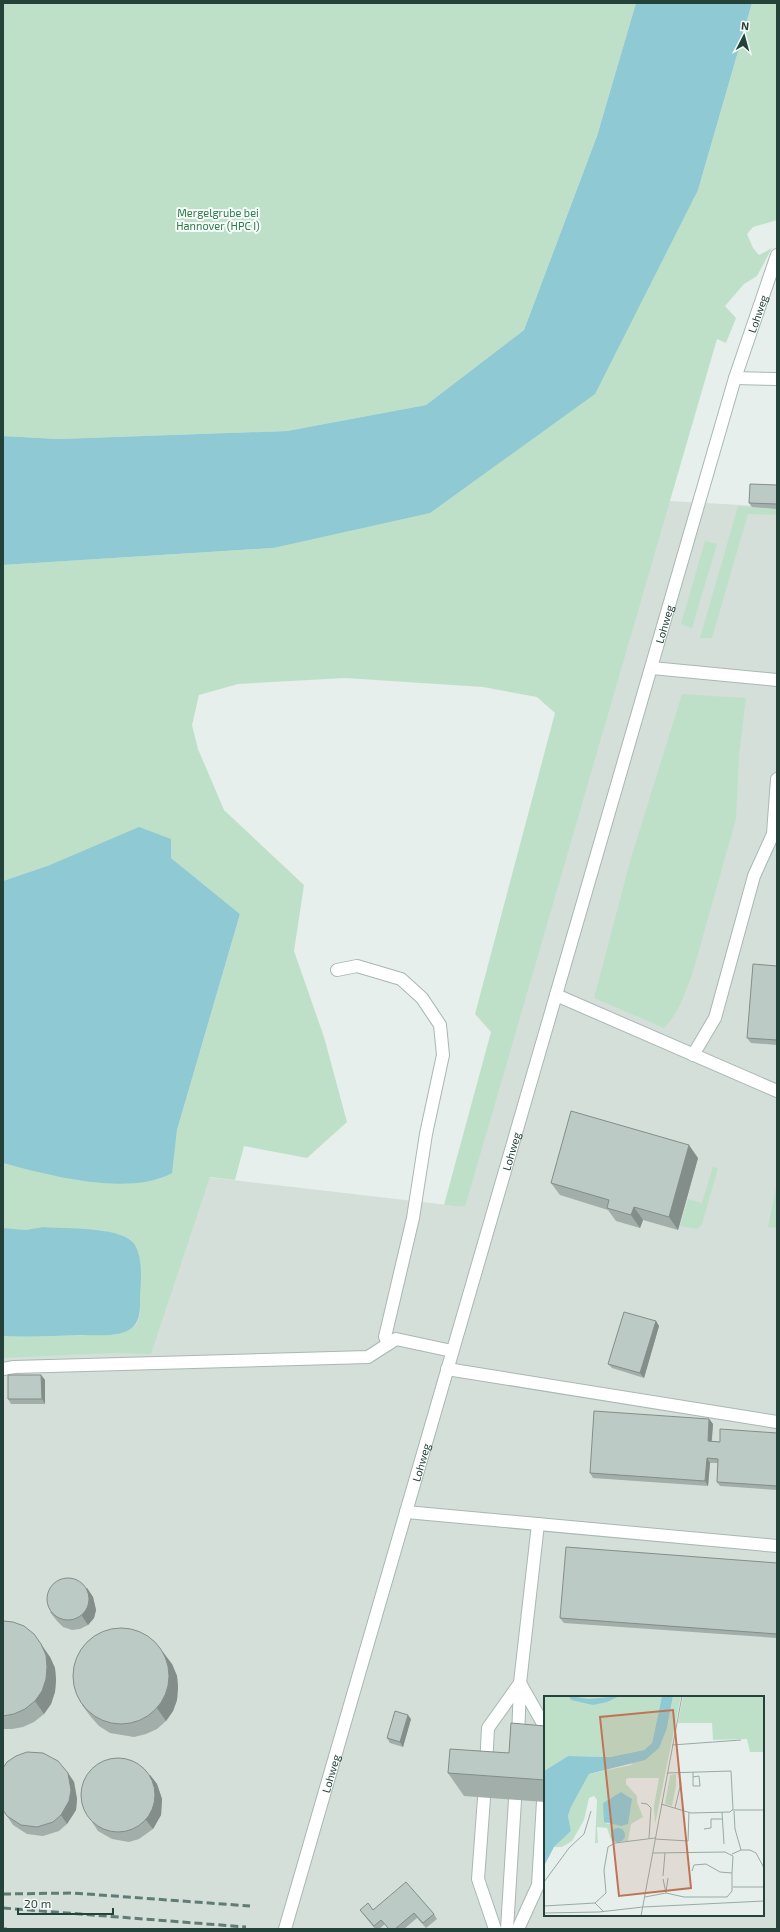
<svg xmlns="http://www.w3.org/2000/svg" width="780" height="1932" font-family="'Exo 2',sans-serif">
  <style>
    .built { fill: #d4dfda; fill-rule: evenodd }
    .green { fill: #bfe0c8 }
    .water { fill: #8ec9d4 }
    .lines { fill: none; stroke-linecap: round; stroke-linejoin: round }
    .lane-casing { stroke: #a8b8b2; stroke-width: 14 }
    .street-casing { stroke: #a8b8b2; stroke-width: 14 }
    .lane { stroke: #fff; stroke-width: 12 }
    .street { stroke: #fff; stroke-width: 12 }
    .rail { stroke: #5f7d75; stroke-width: 3; stroke-dasharray: 8 4; stroke-linecap: butt }
    .wall { fill: #a1aea9 }
    .shaded-wall { fill: #838d89 }
    .building { fill: #bbcac4; stroke: #838d89 }
    .labels { text-anchor: middle; dominant-baseline: central; stroke-width: 4; stroke-linejoin: round; paint-order: stroke }
    .park-label { font-size: 11px; fill: #2d7a4b; stroke: #f7fbf9 }
    .street-label { font-size: 11px; fill: #24423a; stroke: #f7fbf9 }
    .inset-road { fill: none; stroke: #98aaa4; stroke-width: 1 }
    .view { fill: #c07456; fill-opacity: 0.15; stroke: #c07456; stroke-width: 2 }
    .inset-edge { fill: none; stroke: #24423a; stroke-width: 2 }
  </style>
  <rect width="100%" height="100%" fill="#e6efeb"/>
  <!-- built -->
  <path class="built" d="M 632,499 L 777,507 L 777,1929 L 3,1929 L 3,1163 L 172,1173 L 465,1207 ZM 545,1697 L 763,1697 L 763,1915 L 545,1915 Z"/>
  <!-- green -->
  <g class="green">
    <polygon points="3,3 636,3 597,136 524,330 426,405 287,431 58,439 3,436"/>
    <polygon points="752,3 777,3 777,220 753,227 747,234 753,248 759,255 772,248 757,276 744,284 725,306 736,318 726,343 717,339 465,1207 444,1205 491,1032 475,1014 555,713 537,697 483,687 345,678 238,684 199,695 192,725 198,749 224,810 304,885 294,951 324,1037 347,1122 307,1158 244,1146 235,1180 210,1177 151,1354 113,1353 3,1358 3,1336 109,1335 127,1331 137,1324 140,1314 140,1290 139,1256 135,1245 130,1239 104,1231 43,1227 26,1230 3,1228 3,1163 20,1167 123,1184 160,1179 171,1173 177,1130 240,914 171,858 50,865 3,881 3,565 273,548 698,190"/>
    <polygon points="738,506 777,509 777,515 748,514 712,638 700,638"/>
    <polygon points="705,541 717,544 692,628 681,624"/>
    <polygon points="682,694 746,698 739,756 736,819 692,975 681,1003 672,1019 664,1028 594,998 631,858"/>
    <polygon points="713,1166 718,1169 702,1224 697,1229 680,1226 688,1199 702,1203"/>
    <polygon points="777,1183 777,1228 768,1227"/>
  </g>
  <!-- water -->
  <g class="water">
    <polygon points="636,3 752,3 698,190 595,394 430,513 273,548 3,565 3,436 58,439 287,431 426,405 524,330 597,136"/>
    <path d="M 139,827 L 171,839 L 171,858 L 240,914 L 177,1130 L 172,1173 C 129,1197 48,1175 3,1163 L 3,881 L 50,865 Z"/>
    <path d="M 43,1227 C 64,1229 124,1226 135,1245 C 143,1259 141,1281 140,1296 C 140,1310 141,1324 127,1331 C 113,1337 94,1335 79,1335 C 54,1336 28,1337 3,1336 L 3,1228 L 26,1230 Z"/>
  </g>
  <g class="lines">
    <defs>
      <g id="lane">
        <polyline points="652,668 777,680"/>
        <polyline points="337,970 357,966 401,979 422,998 440,1025 443,1055 426,1134 413,1218 385,1337 388,1344"/>
        <polyline points="556,995 777,1091"/>
        <polyline points="693,1055 715,1018 754,876 773,834 777,779"/>
        <polyline points="3,1369 14,1367 368,1357 396,1339 452,1351"/>
        <polyline points="447,1369 777,1422"/>
        <polyline points="406,1512 777,1546"/>
        <polyline points="518,1739 520,1683 545,1727"/>
        <polyline points="486,1766 488,1728 520,1683 538,1524"/>
        <polyline points="484,1798 478,1879 495,1929"/>
        <polyline points="507,1929 515,1800"/>
        <polyline points="518,1929 538,1885 543,1802"/>
      </g>
      <g id="street">
        <polyline points="735,378 777,379"/>
        <path id="s1" d="M 285,1929 L 735,378 L 777,255"/>
      </g>
    </defs>
    <!-- lane casing -->
    <use href="#lane" class="lane-casing"/>
    <!-- street casing -->
    <use href="#street" class="street-casing"/>
    <!-- lane -->
    <use href="#lane" class="lane"/>
    <!-- street -->
    <use href="#street" class="street"/>
    <!-- rail -->
    <g class="rail">
      <polyline points="3,1894 73,1893 250,1906"/>
      <polyline points="3,1908 246,1927"/>
      <polyline points="3,1929 7,1929"/>
    </g>
  </g>
  <!-- wall -->
  <g class="wall">
    <polygon points="777,485 777,509 752,507 749,503"/>
    <polygon points="777,966 777,1045 751,1043 747,1038"/>
    <polygon points="698,1158 678,1230 643,1220 640,1228 616,1221 608,1210 560,1195 551,1183"/>
    <polygon points="656,1321 659,1326 644,1378 612,1368 608,1364"/>
    <polygon points="41,1375 45,1380 45,1404 11,1404 8,1399"/>
    <polygon points="709,1419 713,1424 712,1441 720,1442 777,1433 777,1490 720,1486 717,1482 718,1463 710,1463 708,1486 593,1478 590,1473"/>
    <polygon points="777,1563 777,1638 564,1623 560,1618"/>
    <polygon points="87,1588 93,1597 96,1610 94,1618 88,1625 80,1629 72,1630 63,1627 57,1621 50,1612"/>
    <polygon points="3,1621 50,1657 55,1668 56,1680 55,1692 51,1704 44,1714 34,1722 23,1727 12,1729 3,1729"/>
    <polygon points="172,1664 177,1676 178,1687 177,1700 173,1711 166,1721 157,1729 146,1734 134,1737 110,1733 99,1726 91,1717 82,1705"/>
    <polygon points="411,1719 403,1747 390,1743 387,1738"/>
    <polygon points="545,1726 545,1802 464,1796 448,1773 509,1753"/>
    <polygon points="68,1773 74,1782 77,1799 76,1810 67,1824 59,1831 43,1836 27,1834 13,1825 3,1810"/>
    <polygon points="150,1775 157,1784 162,1799 161,1815 153,1829 139,1839 129,1842 112,1839 98,1831 92,1822"/>
    <polygon points="360,1910 434,1914 437,1919 426,1928 417,1918 404,1929 389,1929 385,1924 379,1929 375,1929"/>
  </g>
  <!-- shaded-wall -->
  <g class="shaded-wall">
    <polygon points="689,1145 698,1158 678,1230 669,1217"/>
    <polygon points="634,1207 643,1220 640,1228 631,1215"/>
    <polygon points="656,1321 659,1326 644,1378 640,1373"/>
    <polygon points="41,1375 45,1380 45,1404 42,1399"/>
    <polygon points="709,1419 713,1424 711,1446 708,1441"/>
    <polygon points="707,1458 710,1463 708,1486 705,1481"/>
    <polygon points="87,1588 93,1597 96,1610 94,1618 88,1625 82,1616"/>
    <polygon points="41,1644 50,1657 55,1668 56,1680 55,1692 51,1704 44,1714 35,1701"/>
    <polygon points="163,1652 172,1664 177,1676 178,1687 177,1700 173,1711 166,1721 157,1708"/>
    <polygon points="408,1715 411,1719 403,1747 400,1742"/>
    <polygon points="68,1773 74,1782 77,1799 76,1810 67,1824 61,1815"/>
    <polygon points="150,1775 157,1784 162,1799 161,1815 153,1829 146,1820"/>
  </g>
  <!-- building -->
  <g class="building">
    <polygon points="750,484 777,485 777,504 749,503"/>
    <polygon points="753,964 777,966 777,1040 747,1038"/>
    <polygon points="571,1111 689,1145 669,1217 634,1207 631,1215 607,1208 609,1200 551,1183"/>
    <polygon points="624,1312 656,1321 640,1373 608,1364"/>
    <polygon points="8,1375 41,1375 42,1399 8,1399"/>
    <polygon points="594,1411 709,1419 708,1441 720,1442 720,1429 777,1433 777,1486 717,1482 718,1459 707,1458 705,1481 590,1473"/>
    <polygon points="566,1547 777,1563 777,1634 560,1618"/>
    <circle cx="68" cy="1599" r="21"/>
    <polygon points="3,1621 13,1622 24,1626 34,1634 41,1644 46,1655 47,1667 46,1679 42,1691 35,1701 25,1709 14,1714 3,1716"/>
    <circle cx="121" cy="1676" r="48"/>
    <polygon points="395,1711 408,1715 400,1742 387,1738"/>
    <polygon points="511,1723 545,1726 545,1780 448,1773 450,1749 509,1753"/>
    <polygon points="27,1752 43,1753 58,1761 68,1773 71,1790 69,1801 61,1815 53,1822 37,1827 21,1825 7,1816 3,1810 3,1768 7,1762 16,1756"/>
    <circle cx="118" cy="1795" r="37"/>
    <polygon points="406,1882 434,1914 423,1923 414,1913 395,1929 389,1929 381,1920 374,1926 360,1910 368,1903 373,1910"/>
  </g>
  <g class="labels">
    <!-- park labels -->
    <g class="park-label">
      <text x="218" y="212">Mergelgrube bei<tspan x="218" dy="13">Hannover (HPC I)</tspan></text>
    </g>
    <!-- street labels -->
    <g class="street-label">
      <text stroke="none"><textPath href="#s1" startOffset="1683">Lohweg</textPath></text>
      <text stroke="none"><textPath href="#s1" startOffset="1359">Lohweg</textPath></text>
      <text stroke="none"><textPath href="#s1" startOffset="810">Lohweg</textPath></text>
      <text stroke="none"><textPath href="#s1" startOffset="486">Lohweg</textPath></text>
      <text stroke="none"><textPath href="#s1" startOffset="162">Lohweg</textPath></text>
    </g>
  </g>
  <!-- overview -->
  <g transform="translate(544 1696)">
    <rect width="220" height="220" fill="#e6efeb"/>
    <path d="M 0,0 L 118,0 L 108,47 L 100,54 L 66,61 L 24,60 L 0,75 ZM 129,0 L 137,0 L 111,128 L 110,110 L 115,82 L 85,82 L 82,83 L 82,88 L 93,100 L 93,106 L 99,121 L 87,128 L 84,145 L 68,146 L 63,132 L 53,131 L 54,147 L 51,147 L 53,104 L 50,100 L 45,102 L 40,124 L 28,145 L 18,151 L 10,151 L 27,135 L 24,120 L 27,111 L 45,78 L 87,69 L 123,32 ZM 70,101 L 84,124 L 84,128 L 63,128 L 64,103 ZM 139,0 L 220,0 L 220,56 L 206,56 L 203,43 L 169,44 L 168,27 L 134,27 ZM 132,78 L 132,90 L 128,110 L 121,108 L 126,79 Z" fill="#bfe0c8" fill-rule="evenodd"/>
    <path d="M 25,0 L 45,3 L 76,0 L 63,6 L 49,9 L 27,4 ZM 118,0 L 129,0 L 123,32 L 115,52 L 101,64 L 45,78 L 27,111 L 24,120 L 27,135 L 10,151 L 0,170 L 0,75 L 24,60 L 66,61 L 100,54 L 108,47 ZM 77,96 L 88,103 L 84,128 L 77,130 L 60,126 L 59,107 ZM67 139a7 7 0 1 1 14 0a7 7 0 1 1-14 0Z" fill="#8ec9d4"/>
    <path class="inset-road" d="M 128,49 L 197,44M 149,76 L 149,90 L 156,90 L 155,80 L 149,81M 97,107 L 103,108 L 107,112 L 105,142M 117,108 L 147,117 L 186,116 L 189,113 L 187,75 L 123,77M 131,112 L 136,91 L 135,76M 188,114 L 220,114M 178,116 L 180,148M 160,133 L 167,132 L 167,123 L 178,123M 111,143 L 144,145 L 145,116M 197,154 L 206,154 L 212,157 L 220,172M 109,157 L 181,156 L 189,160 L 188,177 L 176,176 L 162,168 L 150,169 L 148,175M 188,158 L 197,154 L 191,133 L 190,115M 119,180 L 121,157M 0,186 L 25,152 L 40,138 L 47,115M 189,191 L 220,191M 122,196 L 124,182M 122,197 L 140,201 L 183,201 L 188,195 L 188,177M 101,201 L 122,197 L 119,183M 51,207 L 62,197 L 60,174 L 64,151 L 71,147 L 111,142M 0,210 L 51,207 L 59,215M 0,217 L 55,216 L 99,211 L 220,205M 97,220 L 138,0"/>
    <path class="view" d="M 129,14 L 147,192 L 75,200 L 56,21 Z"/>
    <rect width="220" height="220" class="inset-edge"/>
  </g>
  <!-- border -->
  <rect width="780" height="1932" fill="none" stroke="#24423a" stroke-width="8"/>
  <!-- north arrow -->
  <g transform="translate(744 36) rotate(6)" stroke="#f7fbf9" stroke-width="3" paint-order="stroke">
  <path d="M0-3L7 15L0 10L-7 15Z" fill="#24423a"/>
  <text y="-6" font-size="11" font-weight="bold" text-anchor="middle" fill="#24423a">N</text>
  </g>
  <!-- scale -->
  <path d="M18 1908v6h95v-6" fill="none" stroke="#24423a" stroke-width="2"/>
  <text x="24" y="1908" font-size="12" fill="#24423a" stroke="#f7fbf9" stroke-width="3" paint-order="stroke">20 m</text>
</svg>
